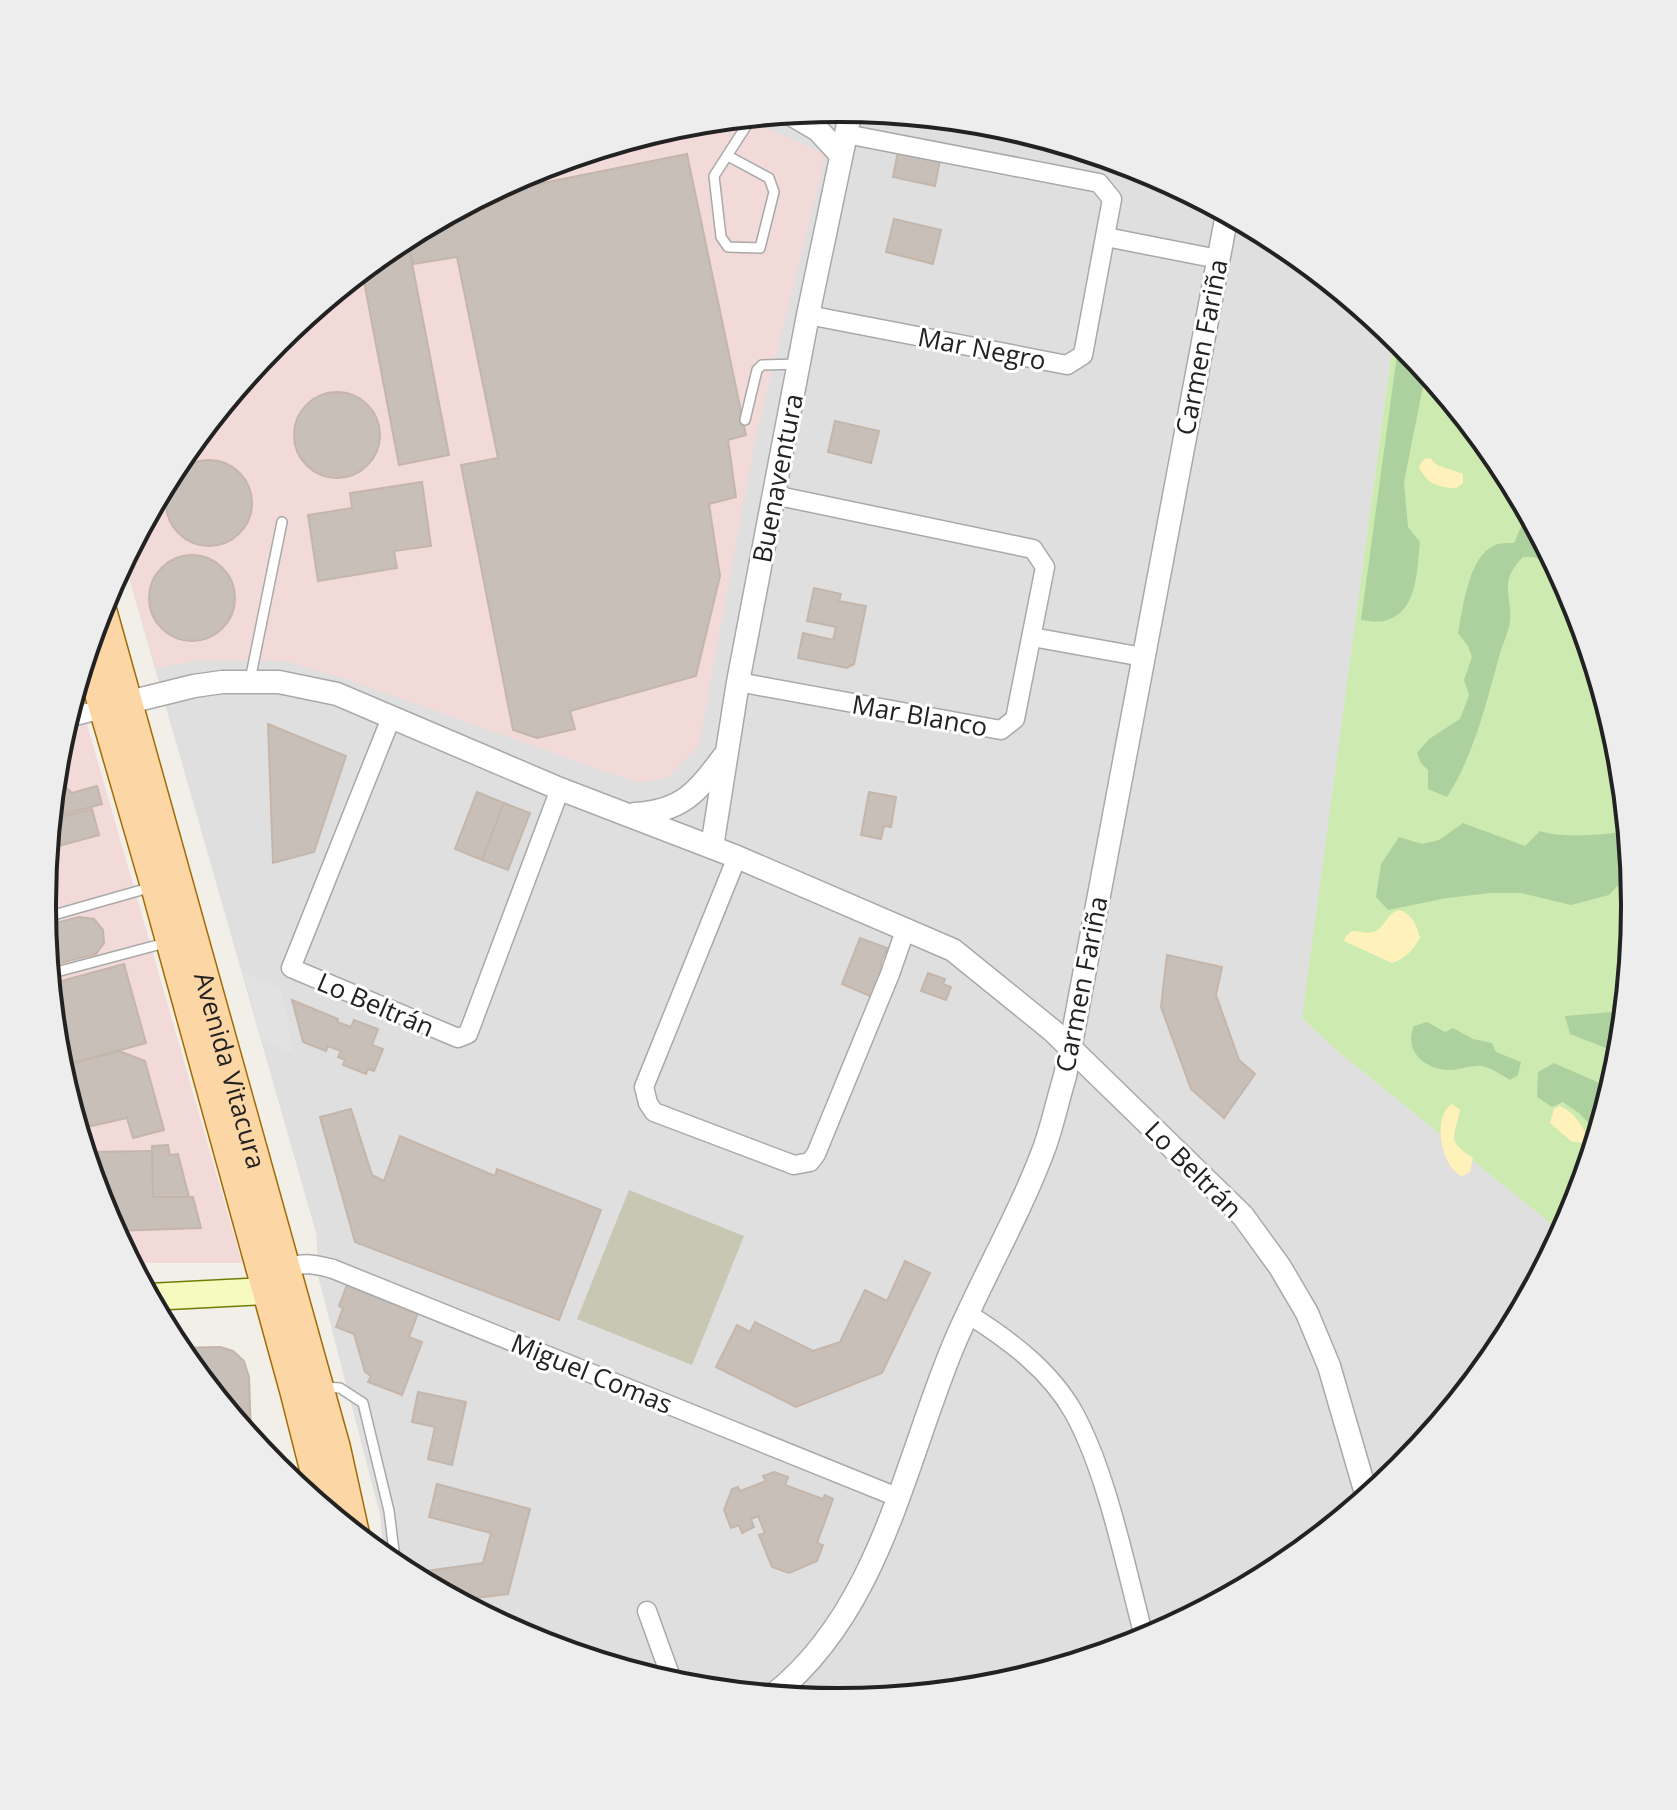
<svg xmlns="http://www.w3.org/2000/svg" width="1677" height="1810" font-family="'Open Sans',sans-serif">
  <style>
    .residential { fill: #e0dfdf }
    .commercial { fill: #f2dad9 }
    .construction { fill: #c7c7b4 }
    .grass { fill: #cdebb0 }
    .forest { fill: #add19e }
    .sand { fill: #fff1ba }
    .parking { fill: #e2e2e2 }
    .building { fill: #c7bfb8; stroke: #c4b6ab; stroke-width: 2 }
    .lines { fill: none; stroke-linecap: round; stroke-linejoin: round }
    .service-casing { stroke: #a9a9a9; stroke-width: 12 }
    .minor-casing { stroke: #a9a9a9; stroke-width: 21 }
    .tertiary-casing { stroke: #a9a9a9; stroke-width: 25 }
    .secondary-casing { stroke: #707d05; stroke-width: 29 }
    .primary-casing { stroke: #a06b00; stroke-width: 31 }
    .service { stroke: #fff; stroke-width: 9 }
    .minor { stroke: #fff; stroke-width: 18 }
    .tertiary { stroke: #fff; stroke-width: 22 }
    .secondary { stroke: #f7fabf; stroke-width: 26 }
    .primary { stroke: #fcd6a4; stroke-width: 28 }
    .labels { text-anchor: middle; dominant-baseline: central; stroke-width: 6; stroke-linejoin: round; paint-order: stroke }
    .street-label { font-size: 26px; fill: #222; stroke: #fff }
    .rim { fill: none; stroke: #222; stroke-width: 4 }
  </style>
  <rect width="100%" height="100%" fill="#f2efe9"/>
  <!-- residential -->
  <polygon class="residential" points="839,109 994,124 1144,169 1281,243 1394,335 1303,1018 1336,1050 1562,1232 1501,1348 1401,1469 1281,1568 1143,1641 993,1686 838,1701 683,1686 533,1641 396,1567 384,1558 380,1515 319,1280 316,1233 124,560 176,462 276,341 396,242 534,169 684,124"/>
  <!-- commercial -->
  <g class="commercial">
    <polygon points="743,118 826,154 756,436 699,745 668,777 638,783 346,679 285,661 202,660 156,668 124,560 176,462 276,341 396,242 534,169 672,127"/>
    <polygon points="76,686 242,1263 131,1263 102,1209 57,1060 42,905 57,749"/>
  </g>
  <!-- construction -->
  <polygon class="construction" points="629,1190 744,1236 692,1365 577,1319"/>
  <!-- grass -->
  <polygon class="grass" points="1394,335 1501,463 1575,601 1620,750 1635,905 1620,1061 1574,1210 1561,1234 1549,1222 1336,1050 1302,1018"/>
  <!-- forest -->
  <g class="forest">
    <path d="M 1399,340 L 1426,371 L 1404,482 L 1408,527 L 1420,542 C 1417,568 1418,611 1387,620 C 1380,623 1369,621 1361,620 Z"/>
    <path d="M 1524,520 C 1549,551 1570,584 1581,623 C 1577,619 1571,614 1568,609 C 1554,587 1559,554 1523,557 C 1498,583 1512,591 1510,621 C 1509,632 1502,645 1499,657 C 1486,704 1474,755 1447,797 L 1428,789 L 1428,770 L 1421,763 L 1417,753 L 1429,739 L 1460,719 L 1469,695 L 1464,680 L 1472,657 L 1468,646 L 1458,633 C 1463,609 1468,556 1495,545 C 1500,543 1509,543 1514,543 Z"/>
    <path d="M 1463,823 L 1525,846 L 1540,831 C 1559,838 1607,836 1628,830 L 1632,871 L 1609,895 L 1571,905 L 1521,893 L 1491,893 L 1447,898 L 1388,910 L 1376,897 L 1381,864 L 1399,837 L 1422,844 L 1439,840 Z"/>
    <polygon points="1625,1011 1622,1036 1611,1050 1570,1034 1565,1016"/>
    <path d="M 1427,1022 L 1445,1032 L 1453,1028 L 1473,1039 L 1492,1043 L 1496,1052 L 1521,1062 L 1518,1075 L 1510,1080 C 1502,1075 1491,1068 1482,1066 C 1472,1065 1460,1070 1450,1070 C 1425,1070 1403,1051 1414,1026 Z"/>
    <polygon points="1554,1063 1611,1088 1598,1133 1579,1113 1563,1102 1552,1107 1537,1097 1538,1072"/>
  </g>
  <!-- sand -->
  <g class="sand">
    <path d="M 1430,458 L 1437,465 L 1463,474 L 1463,483 L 1456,488 C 1439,488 1425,483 1419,466 L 1424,459 Z"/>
    <path d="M 1399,910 C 1412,914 1417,925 1420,938 C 1413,950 1406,958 1392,963 L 1344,941 L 1346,936 L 1352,931 C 1359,931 1367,934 1373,932 C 1385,929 1386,913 1399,910 Z"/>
    <path d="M 1452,1104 L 1460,1110 C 1454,1139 1446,1140 1473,1158 L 1470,1172 L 1462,1176 C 1442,1168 1431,1117 1452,1104 Z"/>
    <path d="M 1560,1106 C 1573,1112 1582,1124 1587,1137 L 1582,1143 L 1571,1141 L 1550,1123 L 1554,1109 Z"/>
  </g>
  <!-- parking -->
  <polygon class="parking" points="244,973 281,988 294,1054 262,1041"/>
  <!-- building -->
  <g class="building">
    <polygon points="899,146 941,155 935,186 893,177"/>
    <polygon points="687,154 746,435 728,440 736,497 709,504 720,576 696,676 570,711 575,729 537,738 513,730 461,465 498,458 457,257 413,264 407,237 488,194"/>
    <polygon points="894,219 941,230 933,264 886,252"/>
    <polygon points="407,237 449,455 399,465 362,271"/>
    <circle cx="337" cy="435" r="43"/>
    <polygon points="835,421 879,431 871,463 828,452"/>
    <circle cx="209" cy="503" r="43"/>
    <polygon points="422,482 431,546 394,551 397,568 318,581 308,515 352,508 350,493"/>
    <circle cx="192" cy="598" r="43"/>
    <polygon points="814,588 841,594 839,601 866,606 854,664 847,668 798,658 803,633 833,640 836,627 807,621"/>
    <polygon points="268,724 346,756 314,852 273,863"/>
    <polygon points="55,778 72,793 97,786 102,804 51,818"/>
    <polygon points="477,792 504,803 482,860 455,849"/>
    <polygon points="869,792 896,797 891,827 884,826 881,839 861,835"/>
    <polygon points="504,803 530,813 508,870 482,860"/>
    <polygon points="92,809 99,835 48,849 50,820"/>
    <polygon points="79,917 94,919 103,930 104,943 96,954 48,966 44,926"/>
    <polygon points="860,938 887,948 880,965 884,967 872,997 842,984"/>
    <polygon points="1167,955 1222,967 1216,995 1239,1060 1255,1074 1224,1118 1191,1089 1161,1007"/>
    <polygon points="124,964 146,1043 59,1067 50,984"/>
    <polygon points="928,973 945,979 943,984 951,987 946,1000 921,991"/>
    <polygon points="292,1000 338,1019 337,1022 351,1027 354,1020 378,1029 372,1045 383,1049 374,1071 368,1069 366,1074 343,1065 345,1060 338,1057 341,1051 328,1046 326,1051 303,1042"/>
    <polygon points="119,1051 145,1061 164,1130 133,1138 127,1118 78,1129 59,1067"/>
    <polygon points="351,1109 372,1175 384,1181 400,1136 495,1176 497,1169 601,1210 559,1320 355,1242 320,1117"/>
    <polygon points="168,1145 170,1155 178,1154 189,1197 153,1197 152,1146"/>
    <polygon points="152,1151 153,1197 193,1197 201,1228 114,1231 102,1209 85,1152"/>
    <polygon points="905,1261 930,1273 882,1373 796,1407 716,1367 737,1325 750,1332 755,1322 813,1351 840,1342 865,1290 887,1301"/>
    <polygon points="347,1285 418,1313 409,1337 422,1342 402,1395 368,1382 371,1376 365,1372 354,1334 336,1327 343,1308 339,1306"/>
    <polygon points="220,1347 233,1351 244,1361 249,1377 251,1436 177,1348"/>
    <polygon points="418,1392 466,1402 452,1465 428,1459 435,1427 412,1422"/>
    <polygon points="774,1472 788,1477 785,1485 823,1499 825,1495 833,1499 817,1543 823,1545 817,1561 789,1573 772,1567 759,1535 765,1533 758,1516 751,1519 754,1527 742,1533 739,1525 731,1528 724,1510 732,1489 738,1487 740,1491 766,1481 763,1476"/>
    <polygon points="437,1484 530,1509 508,1594 458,1600 426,1583 425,1571 483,1563 491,1533 429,1517"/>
  </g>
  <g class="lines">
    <defs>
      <g id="service">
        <polyline points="728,156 769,178 774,192 760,248 728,247 721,237 714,176 752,117"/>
        <polyline points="745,420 757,370 762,365 799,364"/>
        <polyline points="250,680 282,522"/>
        <polyline points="43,918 152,887"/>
        <polyline points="49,974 165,943"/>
        <polyline points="323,1387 340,1388 363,1403 389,1511 396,1567"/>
      </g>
      <g id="minor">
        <polyline points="1106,237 1218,259"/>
        <polyline points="808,315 1067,365 1083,355 1112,199 1099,183 846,134"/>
        <polyline points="1032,637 1143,657"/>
        <polyline points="738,682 1001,730 1015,719 1045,567 1033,549 774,495"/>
        <polyline points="67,718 103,709"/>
        <polyline points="391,718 291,968 458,1038 468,1034 560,789"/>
        <polyline points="737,857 644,1087 648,1103 654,1112 794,1165 810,1162 816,1154 890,974 906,928"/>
        <path d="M 286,1268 C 304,1262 315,1264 333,1269 L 897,1497"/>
        <path d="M 968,1314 C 1008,1339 1050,1370 1074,1413 C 1108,1475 1126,1570 1145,1640"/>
        <polyline points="647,1611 673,1683"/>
      </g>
      <g id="tertiary">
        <polyline points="789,113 818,130 841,155"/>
        <polyline points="113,706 194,686 222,682 279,682 337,694 560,789 737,857 953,950 1053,1031 1243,1216 1280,1267 1307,1313 1329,1366 1367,1497"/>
        <path d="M 635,814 C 683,811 697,792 725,755"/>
        <polyline points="712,847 738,682 808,315 851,110"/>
        <path d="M 773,1695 C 880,1611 904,1463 954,1344 C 982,1278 1020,1214 1045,1146 C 1053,1123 1058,1099 1065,1076 L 1227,214"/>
      </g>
      <polyline id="secondary" points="149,1297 285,1290"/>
      <g id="primary">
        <path id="s1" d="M 101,606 L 336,1448 L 355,1534"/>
        <polyline points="87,652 155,886 294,1390 324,1508"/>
      </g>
    </defs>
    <!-- service casing -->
    <use href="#service" class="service-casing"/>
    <!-- minor casing -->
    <use href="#minor" class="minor-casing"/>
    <!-- tertiary casing -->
    <use href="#tertiary" class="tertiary-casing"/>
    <!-- secondary casing -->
    <use href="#secondary" class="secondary-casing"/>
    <!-- primary casing -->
    <use href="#primary" class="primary-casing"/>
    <!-- service -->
    <use href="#service" class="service"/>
    <!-- minor -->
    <use href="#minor" class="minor"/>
    <!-- tertiary -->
    <use href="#tertiary" class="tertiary"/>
    <!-- secondary -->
    <use href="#secondary" class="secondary"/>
    <!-- primary -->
    <use href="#primary" class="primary"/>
  </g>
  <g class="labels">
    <!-- street labels -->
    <g class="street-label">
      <text transform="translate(1201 347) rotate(-79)">Carmen Fariña</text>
      <text transform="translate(982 348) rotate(11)">Mar Negro</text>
      <text transform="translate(777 478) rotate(-79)">Buenaventura</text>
      <text transform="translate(920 715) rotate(10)">Mar Blanco</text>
      <text transform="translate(1081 984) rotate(-79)">Carmen Fariña</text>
      <text transform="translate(376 1004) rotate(23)">Lo Beltrán</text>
      <text stroke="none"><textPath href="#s1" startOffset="482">Avenida Vitacura</textPath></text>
      <text transform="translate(1194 1169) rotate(45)">Lo Beltrán</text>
      <text transform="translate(592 1373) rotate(22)">Miguel Comas</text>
    </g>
  </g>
  <!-- crop -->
  <path d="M0 0H1677V1810H0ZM838 122H839A782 782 0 0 1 1621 904V906A782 782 0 0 1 839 1688H838A782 782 0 0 1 56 906V904A782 782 0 0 1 838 122Z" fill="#ededed" fill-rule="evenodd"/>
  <path class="rim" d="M838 122H839A782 782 0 0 1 1621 904V906A782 782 0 0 1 839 1688H838A782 782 0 0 1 56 906V904A782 782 0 0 1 838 122Z"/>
</svg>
